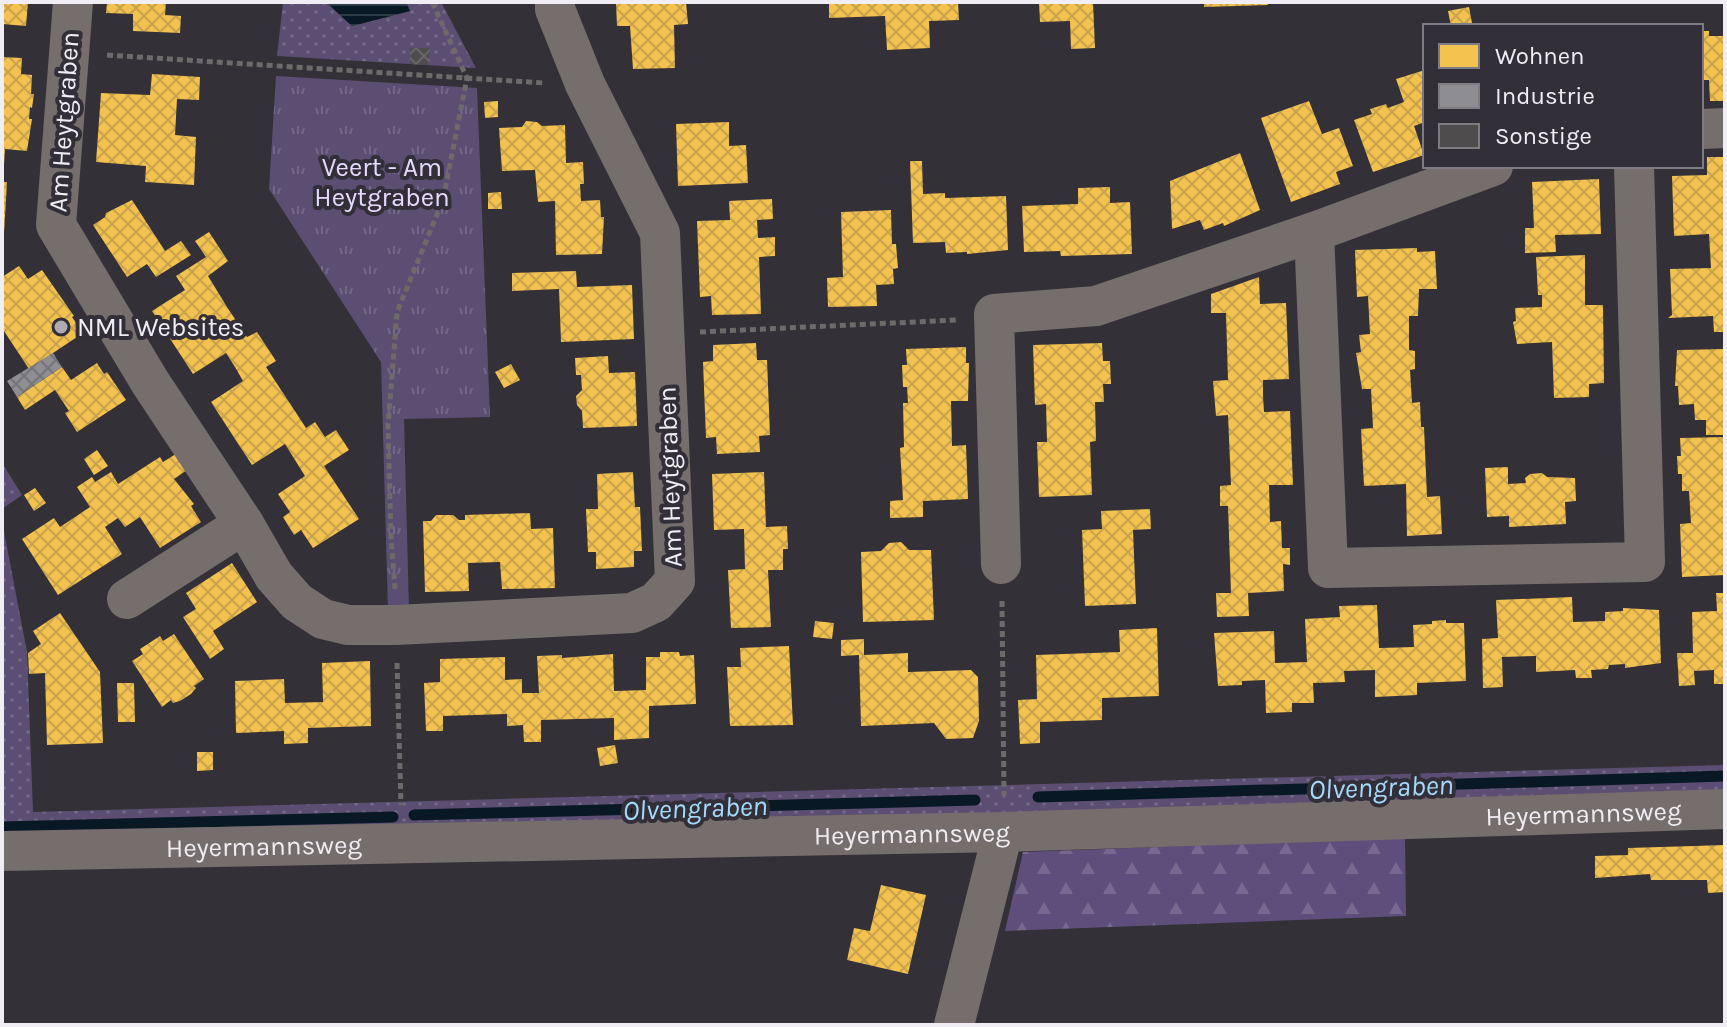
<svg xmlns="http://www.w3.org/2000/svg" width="1727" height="1027" font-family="Karla,sans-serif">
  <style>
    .grass { fill: url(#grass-dots) }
    .forest { fill: url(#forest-firs) }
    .park { fill: url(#park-tufts) }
    .water { fill: url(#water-rules) }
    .homes { fill: url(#homes-cross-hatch) }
    .industry { fill: url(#industry-cross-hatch) }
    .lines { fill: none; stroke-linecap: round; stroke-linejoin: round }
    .stream { stroke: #081925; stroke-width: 11 }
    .building { fill: url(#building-cross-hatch) }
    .path { stroke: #6f6a6a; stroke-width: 5; stroke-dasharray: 6 4; stroke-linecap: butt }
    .minor { stroke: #766e6c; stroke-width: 40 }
    .poi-dot { fill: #aeacb2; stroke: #322f39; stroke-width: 3 }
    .labels { text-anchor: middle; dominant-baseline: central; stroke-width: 8; stroke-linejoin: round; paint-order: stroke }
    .street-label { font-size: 26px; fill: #f0eef4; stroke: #322f39 }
    .park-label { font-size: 26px; fill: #e6dbfd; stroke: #322f39 }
    .poi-label { font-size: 26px; fill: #f0eef4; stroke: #322f39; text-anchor: start }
    .water-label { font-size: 28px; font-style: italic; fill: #a5d9f9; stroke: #322f39 }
  </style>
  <defs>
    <pattern id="grass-dots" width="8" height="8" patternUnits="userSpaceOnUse" patternTransform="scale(2)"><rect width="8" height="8" fill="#5b4e72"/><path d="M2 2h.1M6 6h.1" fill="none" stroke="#736887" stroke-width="1.8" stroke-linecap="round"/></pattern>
    <pattern id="forest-firs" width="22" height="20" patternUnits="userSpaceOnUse" patternTransform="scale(2)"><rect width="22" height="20" fill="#5f4e7c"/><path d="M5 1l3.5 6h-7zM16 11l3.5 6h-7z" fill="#76688f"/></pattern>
    <pattern id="park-tufts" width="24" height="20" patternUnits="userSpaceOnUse" patternTransform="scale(2)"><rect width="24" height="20" fill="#5b4e72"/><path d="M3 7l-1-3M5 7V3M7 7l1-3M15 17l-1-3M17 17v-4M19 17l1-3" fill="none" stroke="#736887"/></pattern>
    <pattern id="water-rules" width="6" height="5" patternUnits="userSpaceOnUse" patternTransform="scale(2)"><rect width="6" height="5" fill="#081925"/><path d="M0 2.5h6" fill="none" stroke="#2c3b45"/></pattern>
    <pattern id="homes-cross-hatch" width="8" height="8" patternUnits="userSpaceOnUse" patternTransform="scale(2)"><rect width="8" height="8" fill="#f2c14e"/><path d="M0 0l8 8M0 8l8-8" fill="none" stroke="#c8a24d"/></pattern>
    <pattern id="industry-cross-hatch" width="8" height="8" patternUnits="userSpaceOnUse" patternTransform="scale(2)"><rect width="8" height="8" fill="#8d8d92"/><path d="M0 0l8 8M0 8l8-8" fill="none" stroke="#757478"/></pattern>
    <pattern id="building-cross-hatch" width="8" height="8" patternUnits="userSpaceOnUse" patternTransform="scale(2)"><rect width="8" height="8" fill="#4f4c4e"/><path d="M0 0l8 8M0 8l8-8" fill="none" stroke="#696668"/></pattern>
  </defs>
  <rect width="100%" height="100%" fill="#333137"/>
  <!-- grass -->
  <g class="grass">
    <polygon points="283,2 326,2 352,26 410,11 406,2 441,2 476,68 277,56"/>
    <polygon points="2,463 22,495 2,509"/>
    <polygon points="2,521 27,652 33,812 1725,765 1725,791 1018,818 2,837"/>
  </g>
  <!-- forest -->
  <polygon class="forest" points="1405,838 1406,916 1005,931 1023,852"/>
  <!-- park -->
  <polygon class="park" points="276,76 477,88 490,417 404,419 409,609 388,610 381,362 269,189"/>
  <!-- water -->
  <polygon class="water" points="326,2 406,2 410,11 352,26"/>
  <!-- homes -->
  <g class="homes">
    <polygon points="2,2 28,2 26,26 2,24"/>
    <polygon points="107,2 166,2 165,15 181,16 180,33 133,31 133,14 106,13"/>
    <polygon points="616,2 686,2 688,24 674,25 675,68 633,69 630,26 617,26"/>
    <polygon points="829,2 958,2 959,20 929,21 930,48 887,50 885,16 829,18"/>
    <polygon points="1039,2 1093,2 1095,48 1071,49 1070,21 1040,22"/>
    <polygon points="1204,2 1267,2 1268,5 1204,7"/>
    <polygon points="1469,7 1472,23 1451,26 1448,11"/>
    <polygon points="1701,31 1709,31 1709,36 1725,36 1725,101 1710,101 1709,80 1701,80"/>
    <polygon points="2,57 22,58 21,74 32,75 31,94 34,94 32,108 30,107 29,119 32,119 27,151 5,149 4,165 2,165"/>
    <polygon points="1425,70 1425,122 1414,126 1424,155 1373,172 1354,120 1372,114 1370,109 1386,104 1388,108 1404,102 1396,79"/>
    <polygon points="152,74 200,77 199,100 177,99 175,135 196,137 194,185 145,182 146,166 96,162 101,93 150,95"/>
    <polygon points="498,101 498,117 485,118 484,102"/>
    <polygon points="1309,101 1322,134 1339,128 1353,166 1336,172 1340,184 1291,202 1261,118"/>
    <polygon points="526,121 537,122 542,126 565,125 566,163 583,162 584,184 580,184 581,201 600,200 601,217 604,217 602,254 556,255 555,201 538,202 535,170 502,171 499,128 522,127"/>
    <polygon points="729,122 729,146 746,145 748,183 678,186 676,124"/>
    <polygon points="1240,153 1260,210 1224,226 1223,223 1204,230 1200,220 1172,229 1170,181"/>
    <polygon points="1707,157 1725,157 1725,332 1714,332 1713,316 1668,318 1672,315 1670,269 1711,268 1709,234 1674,236 1672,176 1707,175"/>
    <polygon points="910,161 922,161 923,194 945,193 945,198 1006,196 1008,250 967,254 967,252 946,253 945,242 913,243"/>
    <polygon points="1599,179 1601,234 1555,235 1556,252 1525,253 1525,228 1534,228 1532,182"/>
    <polygon points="2,182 7,182 4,233 2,233"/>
    <polygon points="1110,187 1110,203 1130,202 1132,254 1061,256 1060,251 1024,252 1022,206 1078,204 1078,188"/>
    <polygon points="501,192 502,209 488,209 488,193"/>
    <polygon points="772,199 773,219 757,220 758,238 775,237 775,256 759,257 761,314 712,315 711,296 700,297 697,221 730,220 729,201"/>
    <polygon points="132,200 165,251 181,241 191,255 156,277 147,264 127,277 93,225 105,217 106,213"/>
    <polygon points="891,210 892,244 896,244 898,268 893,269 894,284 876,285 877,306 828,307 827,278 843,277 841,212"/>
    <polygon points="209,232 228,261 208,276 227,307 247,337 257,332 276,361 266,367 306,428 315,422 325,437 336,430 349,450 324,466 359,519 313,548 301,530 294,535 283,517 290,512 278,494 305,476 285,444 252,465 211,402 243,381 235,367 226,353 193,374 152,311 185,290 176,276 206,257 195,241"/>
    <polygon points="1417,248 1417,252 1435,251 1437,289 1419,289 1418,316 1409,316 1409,350 1415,351 1415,369 1410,370 1411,386 1412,403 1420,402 1421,427 1424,427 1427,497 1440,496 1442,534 1407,536 1406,484 1364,486 1361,429 1373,428 1371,389 1362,389 1356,353 1361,352 1359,335 1370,334 1368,296 1357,297 1355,250"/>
    <polygon points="1585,255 1585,305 1603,305 1604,383 1589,384 1589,397 1554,398 1552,342 1517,344 1513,322 1516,321 1515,308 1542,307 1542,295 1538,295 1536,257"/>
    <polygon points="19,266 28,279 42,270 74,316 72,317 83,333 29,369 2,328 2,277"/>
    <polygon points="576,271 577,287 632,285 634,339 561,342 559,289 512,291 512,273"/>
    <polygon points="1259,277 1260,304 1286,303 1289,379 1263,380 1263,396 1264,412 1290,411 1293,485 1269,485 1270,522 1281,521 1282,548 1290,548 1290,565 1283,564 1284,591 1248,593 1249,616 1217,617 1216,593 1231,593 1228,506 1220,506 1220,486 1231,485 1228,415 1216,416 1213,381 1228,380 1226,313 1211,313 1211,294"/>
    <polygon points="756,343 757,360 767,360 770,435 759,436 760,452 717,454 716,437 706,438 703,362 713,361 713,345"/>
    <polygon points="1102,343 1103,361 1110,361 1111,384 1103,384 1104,402 1095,402 1096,441 1090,442 1092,495 1039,497 1037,442 1047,442 1046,404 1035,405 1033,345"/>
    <polygon points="966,347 966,363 969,363 968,401 951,401 952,446 966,445 968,499 923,501 923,517 890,518 890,501 903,500 900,448 904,447 903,403 908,403 907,387 903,387 902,365 907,365 906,349"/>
    <polygon points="1725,349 1725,435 1706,435 1706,420 1695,420 1694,404 1679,405 1678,386 1675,386 1677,350"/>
    <polygon points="608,356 609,373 635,372 637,426 583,428 582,411 577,405 576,396 582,390 581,375 576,375 575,358"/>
    <polygon points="97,363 104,374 107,372 126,400 77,432 65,413 69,411 55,390 25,410 17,397 62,367 71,380"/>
    <polygon points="511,364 520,380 504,388 495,372"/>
    <polygon points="1725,437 1725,575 1682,577 1680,524 1691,523 1689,491 1682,491 1682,474 1678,474 1677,456 1681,456 1680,438"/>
    <polygon points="97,450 108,466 94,475 84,459"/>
    <polygon points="179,452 190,468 174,479 194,504 191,506 201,522 160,548 140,517 125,527 118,518 105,527 122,554 58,595 22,539 54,518 60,527 90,507 77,487 92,477 95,482 111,472 118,484 160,457 163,462"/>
    <polygon points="1508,467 1508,484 1526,483 1525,478 1530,474 1542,473 1547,477 1575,478 1576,501 1565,502 1566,524 1509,527 1509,516 1487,517 1485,468"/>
    <polygon points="633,472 635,507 640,507 642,551 634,551 634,567 596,569 596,552 588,552 586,509 598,509 597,474"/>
    <polygon points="764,472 766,527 787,526 788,549 783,549 783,570 768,570 771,627 731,628 728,570 745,569 744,529 714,530 712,474"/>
    <polygon points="35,488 46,503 34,511 24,495"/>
    <polygon points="1150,509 1151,529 1133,530 1136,604 1085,606 1082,530 1102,529 1101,511"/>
    <polygon points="530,513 531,529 553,528 555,588 502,589 500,562 468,563 469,591 425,592 423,521 431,521 436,515 453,515 459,520 465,520 465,515"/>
    <polygon points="901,542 909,550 931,550 934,620 863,622 861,552 881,551 889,543"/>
    <polygon points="232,563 257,602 213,631 224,649 210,659 183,617 196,609 186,593"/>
    <polygon points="1716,593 1725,593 1725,684 1714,684 1714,670 1694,671 1695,685 1679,686 1677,653 1693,653 1692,612 1717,611"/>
    <polygon points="1572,597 1573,622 1605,621 1605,612 1623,611 1623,608 1659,610 1661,663 1625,668 1625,664 1609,665 1608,669 1591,670 1592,678 1576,678 1575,670 1536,672 1536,656 1502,657 1503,687 1483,688 1482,639 1498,638 1496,600"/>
    <polygon points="1377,605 1379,648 1414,647 1413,625 1432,624 1432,621 1446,620 1446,623 1464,623 1466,681 1417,683 1417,695 1375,697 1375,670 1344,671 1345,682 1313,683 1314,703 1292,703 1292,712 1266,713 1265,680 1242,681 1242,685 1218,686 1214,633 1274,631 1275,663 1307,662 1305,619 1340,617 1339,606"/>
    <polygon points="60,613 100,672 103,743 47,745 45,673 29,674 28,653 41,644 33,631"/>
    <polygon points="815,621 834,623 832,639 813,637"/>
    <polygon points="1157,628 1159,696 1102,698 1102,720 1040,722 1040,743 1020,744 1018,700 1037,699 1036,655 1120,652 1119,630"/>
    <polygon points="174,634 204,679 194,686 196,688 191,694 180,701 173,703 171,700 162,707 132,661 143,654 140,649 160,636 163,641"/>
    <polygon points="864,639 864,655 908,653 908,672 971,670 978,677 979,721 973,738 946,739 934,723 861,726 859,655 841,656 841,640"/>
    <polygon points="789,646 793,725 730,726 727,667 741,667 740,648"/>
    <polygon points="660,652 679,652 680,656 694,655 696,704 649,706 649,738 614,740 614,718 541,720 541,742 524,742 523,725 507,726 507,714 443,716 443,731 426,731 424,683 440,682 440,659 505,657 505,680 522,679 522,693 539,693 537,656 562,655 562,658 613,654 614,691 646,690 646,657 660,657"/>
    <polygon points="370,661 371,726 308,728 308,743 284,744 284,731 236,733 235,681 284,679 285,703 323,702 322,663"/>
    <polygon points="117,683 134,683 135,722 118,722"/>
    <polygon points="615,745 618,763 600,766 597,748"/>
    <polygon points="197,752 213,752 213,770 197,771"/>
    <polygon points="1725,845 1725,892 1708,893 1707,880 1651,880 1650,874 1595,878 1595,856 1628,855 1628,848"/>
    <polygon points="881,885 926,895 908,974 847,960 854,928 870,931"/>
  </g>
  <!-- industry -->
  <polygon class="industry" points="53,353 62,367 17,397 7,381"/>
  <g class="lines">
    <!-- stream -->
    <g class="stream">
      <polyline points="1038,797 1725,776"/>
      <polyline points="414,815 975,800"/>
      <polyline points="2,827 393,817"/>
    </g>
  </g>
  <!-- building -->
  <polygon class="building" points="410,48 430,48 428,65 410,64"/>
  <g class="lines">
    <!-- path -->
    <g class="path">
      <polyline points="107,55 544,83"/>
      <polyline points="700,332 957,320"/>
      <polyline points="395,589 391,537 388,426 397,312 443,200 467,78 432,2"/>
      <polyline points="1002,601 1004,795"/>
      <polyline points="397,663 401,805"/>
    </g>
    <!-- minor -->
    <g class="minor">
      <polyline points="73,2 56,225 150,382 244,524 274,576 297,602 323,619 348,625 396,625 632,613 656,602 675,581 660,233 585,84 555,9 555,2"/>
      <polyline points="1701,129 1725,128"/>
      <polyline points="1314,232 1328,568 1645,562 1634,166"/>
      <polyline points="1001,564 994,314 1096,306 1314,232 1493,166"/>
      <polyline points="127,599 244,524"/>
      <path id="s1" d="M 2,851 L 1003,832 L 1725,809"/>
      <polyline points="954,1025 1003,832"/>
    </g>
  </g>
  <!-- markers -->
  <circle class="poi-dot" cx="61" cy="327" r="8"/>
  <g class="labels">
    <!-- street labels -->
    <g class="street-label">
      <text transform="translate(64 122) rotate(-86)">Am Heytgraben</text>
      <text transform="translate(670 477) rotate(-92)">Am Heytgraben</text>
      <text stroke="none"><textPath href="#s1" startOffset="1582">Heyermannsweg</textPath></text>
      <text stroke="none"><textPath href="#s1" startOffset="910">Heyermannsweg</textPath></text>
      <text stroke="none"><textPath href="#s1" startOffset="262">Heyermannsweg</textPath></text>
    </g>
    <!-- park labels -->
    <g class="park-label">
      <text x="382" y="167">Veert - Am<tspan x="382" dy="30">Heytgraben</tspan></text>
    </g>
    <!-- poi labels -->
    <g class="poi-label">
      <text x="77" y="327">NML Websites</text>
    </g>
    <!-- water labels -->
    <g class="water-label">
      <text transform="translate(1381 787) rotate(-2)">Olvengraben</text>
      <text transform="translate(695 808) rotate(-2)">Olvengraben</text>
    </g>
  </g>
  <!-- border -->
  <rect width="1727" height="1027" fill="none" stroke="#f0eef4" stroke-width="8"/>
  <!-- legend -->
  <rect x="1423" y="24" width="280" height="144" fill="#322f39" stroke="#7e7b84" stroke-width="2"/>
  <rect x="1439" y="44" width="40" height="24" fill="#f2c14e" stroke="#7e7b84" stroke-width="2"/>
  <text x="1495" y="64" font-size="24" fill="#f0eef4">Wohnen</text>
  <rect x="1439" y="84" width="40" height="24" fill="#8d8d92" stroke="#7e7b84" stroke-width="2"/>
  <text x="1495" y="104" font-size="24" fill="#f0eef4">Industrie</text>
  <rect x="1439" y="124" width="40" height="24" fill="#4f4c4e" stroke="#7e7b84" stroke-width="2"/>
  <text x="1495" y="144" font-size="24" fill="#f0eef4">Sonstige</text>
</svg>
